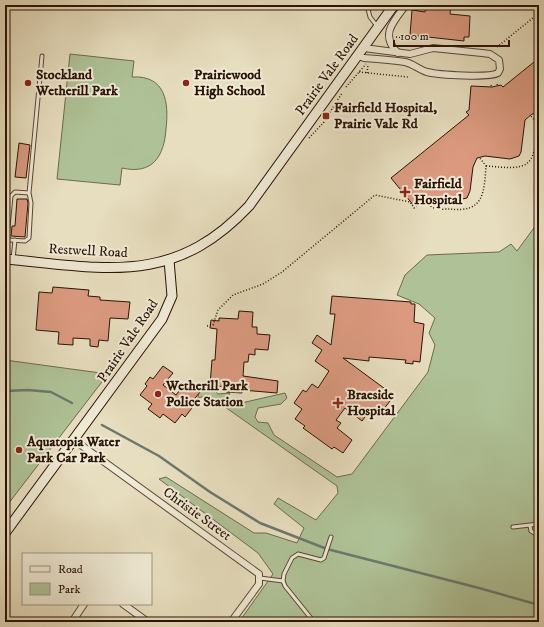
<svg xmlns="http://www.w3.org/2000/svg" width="544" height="627" font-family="'IM FELL DW Pica',serif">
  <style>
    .green { fill: #afc297; stroke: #6c6a4e }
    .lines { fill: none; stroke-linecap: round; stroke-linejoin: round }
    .stream { stroke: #6b786e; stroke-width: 2.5 }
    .building { fill: #db9a80; stroke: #2a1305 }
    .lane-casing { stroke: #594634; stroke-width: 5 }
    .street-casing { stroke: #594634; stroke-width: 8 }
    .secondary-casing { stroke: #2a1305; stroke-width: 11 }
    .path { stroke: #2a1305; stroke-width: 1.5; stroke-dasharray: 1 2; stroke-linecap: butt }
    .lane { stroke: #efead5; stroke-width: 3 }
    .street { stroke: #efead5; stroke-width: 6 }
    .secondary { stroke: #efead5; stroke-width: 9 }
    .poi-dot { fill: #8f2418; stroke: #efead5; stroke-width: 1.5 }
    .labels { text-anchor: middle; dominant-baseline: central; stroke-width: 4; stroke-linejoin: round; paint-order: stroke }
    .poi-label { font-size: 14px; font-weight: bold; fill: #2a1305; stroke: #efead5; text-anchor: start }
    .street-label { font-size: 14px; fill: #2a1305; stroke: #efead5 }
  </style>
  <rect width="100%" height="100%" fill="#e7debf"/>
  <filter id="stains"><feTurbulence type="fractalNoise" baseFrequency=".005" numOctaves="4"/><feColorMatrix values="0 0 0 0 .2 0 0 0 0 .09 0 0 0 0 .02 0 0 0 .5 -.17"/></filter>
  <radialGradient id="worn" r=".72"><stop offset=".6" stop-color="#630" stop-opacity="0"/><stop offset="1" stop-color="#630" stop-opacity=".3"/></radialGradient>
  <!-- green -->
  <g class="green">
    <path d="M 70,54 L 134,61 L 132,77 C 166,75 169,103 166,129 C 164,156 153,175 122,168 L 120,185 L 57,179 Z"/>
    <polygon points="539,221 539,622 239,622 273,574 258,553 159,479 166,477 254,533 266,533 297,543 304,528 274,504 278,498 316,520 338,493 337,486 208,395 198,398 199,387 203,383 211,387 218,394 230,393 226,399 237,404 285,393 287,398 281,404 258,408 255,417 258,422 268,423 274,435 337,477 352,474 428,372 435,345 429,333 435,318 419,304 397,295 405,275 427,255 499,252 511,244 517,251"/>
    <polygon points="5,360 108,374 5,508"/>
  </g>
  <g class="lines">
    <!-- stream -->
    <g class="stream">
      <polyline points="5,391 28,390 51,392 72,403"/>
      <polyline points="102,425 159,456 210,492 260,523 327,549 479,588 539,605"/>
    </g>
  </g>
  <!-- building -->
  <g class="building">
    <polygon points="426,5 451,5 450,14 470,16 469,37 464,37 464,41 410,35 412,10 425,12"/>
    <polygon points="539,58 539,113 532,114 525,120 521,152 519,156 510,159 485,156 477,158 473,167 470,191 467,198 458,200 432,198 424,201 422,199 414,206 391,178 469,115 466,112 469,110 471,86 492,87 501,85 503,87"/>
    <polygon points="19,143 30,145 26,178 15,177"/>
    <polygon points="17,199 27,199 28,203 25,237 11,236 12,226 15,226"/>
    <polygon points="53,287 89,290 88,296 100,297 100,300 130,302 128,319 110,318 108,341 99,340 98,347 90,346 90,339 73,338 73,345 58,344 59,332 36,330 39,292 52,293"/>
    <polygon points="332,296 411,302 411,304 415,304 414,322 424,324 420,362 413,361 413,364 405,363 406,360 369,357 369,361 343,358 392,394 388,399 390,401 383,410 381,409 377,414 371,409 362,421 345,408 336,420 341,423 337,428 352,440 343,453 334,447 332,449 303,428 305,426 295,419 302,409 294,403 303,390 306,392 312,384 318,388 329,371 315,361 322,350 312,343 317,335 331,345 335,314 330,314"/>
    <polygon points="239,311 253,312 252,327 257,327 257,334 270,335 268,350 255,349 255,355 249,354 248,362 244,362 243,376 278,381 277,393 242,390 242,393 226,392 226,387 210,385 212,360 215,360 217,329 210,328 211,320 219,321 219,318 238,319"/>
    <polygon points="163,366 173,373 163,385 176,395 186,382 200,392 192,402 195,404 185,417 182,414 175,423 163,414 160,418 148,409 152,404 140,395 147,386 145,384 150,377 153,379"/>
  </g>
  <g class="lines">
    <defs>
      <g id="lane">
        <polyline points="367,5 370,17 377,26"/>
        <polyline points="29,193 15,192 11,196 7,237 10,240 25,241 29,238 31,203 29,193 42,56"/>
        <polyline points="13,259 15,240"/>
        <polyline points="530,526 531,531 539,536"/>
        <polyline points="513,527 539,524"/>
        <polyline points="260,578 283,581"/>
        <polyline points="314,622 285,586 283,581 284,574 292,558 298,554 321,560 324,558 331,537"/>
      </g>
      <g id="street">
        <path d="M 398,53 C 379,35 394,21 406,5"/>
        <path d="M 358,56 L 364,58 C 378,59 392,60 405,62 C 414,64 419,70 427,72 C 439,75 489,78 498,73 L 500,69 L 499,60 L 490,54 L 482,53 L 433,48 L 410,54 L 364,48"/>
        <polyline points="74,440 259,574 259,584 231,622"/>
        <polyline points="123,604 148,622"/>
        <polyline points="72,622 84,604"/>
      </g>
      <g id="secondary">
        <path d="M 5,259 C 104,268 173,287 249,206 L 394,5"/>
        <polyline points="5,533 162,319 172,296 169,260"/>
      </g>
    </defs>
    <!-- lane casing -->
    <use href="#lane" class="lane-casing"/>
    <!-- street casing -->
    <use href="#street" class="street-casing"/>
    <!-- secondary casing -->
    <use href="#secondary" class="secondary-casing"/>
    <!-- path -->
    <g class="path">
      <polyline points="396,37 410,38"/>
      <polyline points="497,47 539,13"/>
      <polyline points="359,72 408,77"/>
      <polyline points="367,73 368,65"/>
      <polyline points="497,84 498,86"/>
      <polyline points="491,85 492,87"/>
      <polyline points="346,87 366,64"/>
      <polyline points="309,138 324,122 342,93"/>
      <path d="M 486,166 C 530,170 534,169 538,124 L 530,115"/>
      <path d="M 207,326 L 213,325 L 218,310 L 233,295 L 263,284 L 282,272 L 375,195 L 410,202 L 414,208 L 422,201 C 427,202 428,205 432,207 C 437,210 445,209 450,209 C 484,213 484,193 486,166 L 479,157"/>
    </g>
    <!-- lane -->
    <use href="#lane" class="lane"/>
    <!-- street -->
    <use href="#street" class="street"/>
    <!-- secondary -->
    <use href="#secondary" class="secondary"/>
  </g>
  <!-- markers -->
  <g class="poi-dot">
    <circle cx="28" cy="83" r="4"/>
    <circle cx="186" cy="83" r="4"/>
    <rect x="322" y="112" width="8" height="8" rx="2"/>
    <path d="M403 186h4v4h4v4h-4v4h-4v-4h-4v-4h4z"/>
    <circle cx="158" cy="394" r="4"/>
    <path d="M336 397h4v4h4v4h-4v4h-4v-4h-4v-4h4z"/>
    <circle cx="19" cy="450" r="4"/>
  </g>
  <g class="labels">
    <!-- poi labels -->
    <g class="poi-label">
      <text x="36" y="75">Stockland<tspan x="36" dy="16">Wetherill Park</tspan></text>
      <text x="194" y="75">Prairiewood<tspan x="194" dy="16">High School</tspan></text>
      <text x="334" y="108">Fairfield Hospital,<tspan x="334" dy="16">Prairie Vale Rd</tspan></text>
      <text x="414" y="184">Fairfield<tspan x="414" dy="16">Hospital</tspan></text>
      <text x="166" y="386">Wetherill Park<tspan x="166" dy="16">Police Station</tspan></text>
      <text x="347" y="395">Braeside<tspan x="347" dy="16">Hospital</tspan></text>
      <text x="27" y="442">Aquatopia Water<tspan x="27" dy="16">Park Car Park</tspan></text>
    </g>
    <!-- street labels -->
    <g class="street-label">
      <text transform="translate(327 75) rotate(-54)">Prairie Vale Road</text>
      <text transform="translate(88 251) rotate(3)">Restwell Road</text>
      <text transform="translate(128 341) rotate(-56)">Prairie Vale Road</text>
      <text transform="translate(197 514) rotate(36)">Christie Street</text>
    </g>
  </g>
  <!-- margin -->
  <rect width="544" height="627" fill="none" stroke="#e7debf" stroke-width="20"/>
  <rect x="6" y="6" width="532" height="615" fill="none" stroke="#2a1305" stroke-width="2"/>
  <rect x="10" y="10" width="524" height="607" fill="none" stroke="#2a1305"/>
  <!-- legend -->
  <rect x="22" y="553" width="130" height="52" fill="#efead5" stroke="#a09482"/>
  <rect x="30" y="566" width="20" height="6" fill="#efead5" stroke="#a09482"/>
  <text x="58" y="573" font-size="12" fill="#2a1305">Road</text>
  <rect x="30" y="583" width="20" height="12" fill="#afc297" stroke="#a09482"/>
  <text x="58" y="593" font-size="12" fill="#2a1305">Park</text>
  <!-- scale -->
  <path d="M394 40v6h115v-6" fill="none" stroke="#2a1305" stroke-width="2"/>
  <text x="400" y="40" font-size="12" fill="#2a1305" stroke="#efead5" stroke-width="3" paint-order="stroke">100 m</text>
  <rect width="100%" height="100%" filter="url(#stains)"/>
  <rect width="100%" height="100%" fill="url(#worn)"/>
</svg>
